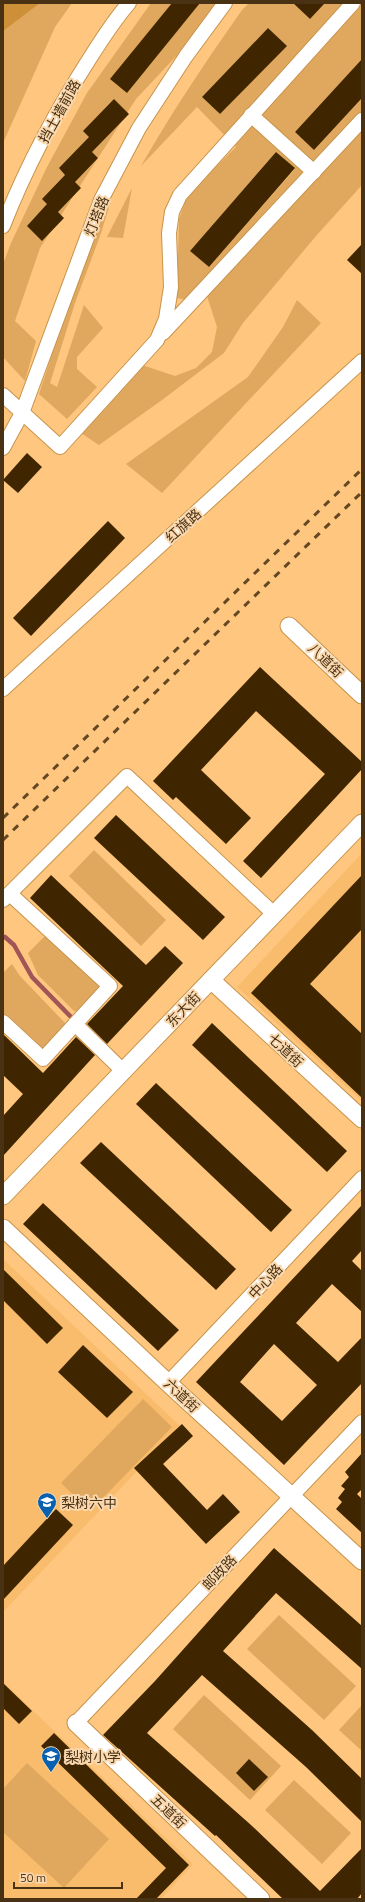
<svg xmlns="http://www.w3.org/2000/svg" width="365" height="1902" font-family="'Titillium Web','Noto Sans SC',sans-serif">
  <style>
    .built { fill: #f9bc6c }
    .green { fill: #e0a85e; fill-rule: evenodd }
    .forest { fill: #cd8f37 }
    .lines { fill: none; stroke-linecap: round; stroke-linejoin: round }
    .stream { stroke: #a15556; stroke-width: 4.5 }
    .building { fill: #402600; fill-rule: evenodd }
    .minor-casing { stroke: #c8934b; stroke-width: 16 }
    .tertiary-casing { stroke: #c8934b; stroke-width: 19 }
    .minor { stroke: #fff; stroke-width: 14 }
    .tertiary { stroke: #fff; stroke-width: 17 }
    .rail { stroke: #634823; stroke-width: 3; stroke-dasharray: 7 7; stroke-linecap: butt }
    .labels { text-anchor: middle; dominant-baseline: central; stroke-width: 4; stroke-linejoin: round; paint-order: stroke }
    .street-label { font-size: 14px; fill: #493214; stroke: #fad8af }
    .poi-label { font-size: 14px; fill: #493214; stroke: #fad8af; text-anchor: start }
  </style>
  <rect width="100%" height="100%" fill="#fec67e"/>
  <!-- built -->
  <g class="built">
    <polygon points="362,853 362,1101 237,987"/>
    <polygon points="3,1259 180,1426 3,1612"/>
    <polygon points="3,1682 193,1864 161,1899 3,1899"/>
  </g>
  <!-- green -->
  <g class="green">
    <polygon points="3,3 72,3 55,27 3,143"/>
    <polygon points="151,3 226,3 136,99 40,248 15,321 36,341 25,381 3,357 3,264 11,243 47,167 87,93"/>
    <path d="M 249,3 L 293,3 L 310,19 L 325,3 L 362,3 L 362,59 L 295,132 L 314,150 L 362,98 L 362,185 L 316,236 L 243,323 L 224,353 L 162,400 L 99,445 L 81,433 L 142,365 L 175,376 L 196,368 L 212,352 L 217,327 L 207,296 L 190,301 L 177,298 L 179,219 L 188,194 L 236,147 L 197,107 L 141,166 C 172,112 206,61 242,10 ZM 268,28 L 286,46 L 220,114 L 202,97 ZM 276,152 L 295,169 L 209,267 L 190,251 Z"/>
    <polygon points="132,188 123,238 107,237"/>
    <polygon points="111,201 100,236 75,303 50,383 57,387 84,305 103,328 77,357 77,369 97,387 67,419 39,394 84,258"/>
    <polygon points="297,300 321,323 162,493 126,464 248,377 283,327"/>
    <polygon points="94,850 166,920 141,946 69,876"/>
    <polygon points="46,935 101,986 79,1011 74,1011 38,975 28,953"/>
    <polygon points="12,964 20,976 66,1024 42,1051 3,1014 3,973"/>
    <polygon points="143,1399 172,1427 90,1511 61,1483"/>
    <polygon points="279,1615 356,1686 324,1720 247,1649"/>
    <polygon points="204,1695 281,1766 250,1800 173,1729"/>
    <polygon points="362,1705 362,1751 339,1730"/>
    <polygon points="27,1763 109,1839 64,1888 3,1832 3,1789"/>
    <polygon points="294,1780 351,1833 322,1864 265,1810"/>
  </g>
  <!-- forest -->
  <polygon class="forest" points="3,3 40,3 3,31"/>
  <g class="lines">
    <!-- stream -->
    <polyline class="stream" points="5,937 14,945 32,977 71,1017"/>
  </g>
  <!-- building -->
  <g class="building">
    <polygon points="172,3 200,3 127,93 110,79"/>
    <polygon points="293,3 325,3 310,19"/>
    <polygon points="268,28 287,46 220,114 202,97"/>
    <polygon points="362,59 362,98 314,150 295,132"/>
    <polygon points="114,99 129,114 92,152 98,158 75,182 81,188 58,212 64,218 42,241 27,226 47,204 42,199 65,175 59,168 89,137 83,131"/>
    <polygon points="276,152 295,168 209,267 190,251"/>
    <polygon points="362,244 362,274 347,260"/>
    <polygon points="27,453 42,467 18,493 3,480"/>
    <polygon points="108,521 125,538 31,636 13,618"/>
    <polygon points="260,667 362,762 362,769 261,878 243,861 325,774 256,711 201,770 251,818 226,844 176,797 173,800 153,781"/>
    <polygon points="116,815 225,917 203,940 94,838"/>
    <polygon points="51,875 146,965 165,946 183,963 107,1044 87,1024 123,986 30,898"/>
    <polygon points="362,875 362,929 310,984 362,1034 362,1098 251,993"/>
    <polygon points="212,1023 347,1151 327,1172 192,1045"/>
    <polygon points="3,1034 43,1073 76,1037 95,1055 3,1156 3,1116 23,1094 3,1075"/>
    <polygon points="156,1083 292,1210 271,1232 136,1104"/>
    <polygon points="101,1142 236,1269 216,1290 80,1163"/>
    <polygon points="43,1203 179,1330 158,1351 23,1224"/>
    <path d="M 362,1205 L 362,1250 L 352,1261 L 362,1271 L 362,1312 L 332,1284 L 296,1323 L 338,1362 L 362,1337 L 362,1383 L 284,1465 L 196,1382 ZM 274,1344 L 317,1385 L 282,1421 L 240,1382 Z"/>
    <polygon points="3,1269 63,1328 47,1344 3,1300"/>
    <polygon points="83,1345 133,1392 107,1418 58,1372"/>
    <polygon points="182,1424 193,1436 163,1464 207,1510 223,1494 240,1512 206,1544 134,1468"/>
    <polygon points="362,1453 362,1489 357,1494 362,1499 362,1533 336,1509 342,1502 338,1498 345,1489 341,1486 349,1477 345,1472"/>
    <polygon points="56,1509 73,1525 3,1600 3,1566"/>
    <polygon points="274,1548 362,1626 362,1669 276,1593 223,1651 312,1730 362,1779 362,1822 306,1767 202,1675 147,1733 251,1825 320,1891 362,1848 362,1893 357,1899 283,1899 216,1835 215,1836 103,1735 155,1681"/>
    <polygon points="3,1683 32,1711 19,1724 3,1708"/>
    <polygon points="54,1733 189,1865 156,1899 136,1899 166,1868 41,1746"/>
    <polygon points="249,1759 268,1777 254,1791 236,1773"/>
  </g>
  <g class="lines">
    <defs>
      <g id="minor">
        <polyline points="251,115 314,172"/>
        <path d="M 3,226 C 26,167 56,111 90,58 C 102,39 114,20 129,3"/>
        <polyline points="163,333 362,120"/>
        <polyline points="3,395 60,447 157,340 166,319 171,287 169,233 172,212 180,195 353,3"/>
        <polyline points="3,448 22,413 101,200 139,128 186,56 225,3"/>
        <polyline points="3,689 362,361"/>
        <polyline points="3,900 127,776 274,914"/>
        <polyline points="3,1022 43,1059 110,986 10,894"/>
        <polyline points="75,1024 123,1071"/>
        <polyline points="168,1383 362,1178"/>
        <polyline points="76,1723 362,1422"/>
      </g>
      <g id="tertiary">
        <polyline points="289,626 362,695"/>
        <polyline points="211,980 362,1119"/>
        <polyline points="3,1196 362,823"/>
        <polyline points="3,1228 168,1383 362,1561"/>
        <polyline points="76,1723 261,1899"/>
      </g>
    </defs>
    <!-- minor casing -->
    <use href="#minor" class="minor-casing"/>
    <!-- tertiary casing -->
    <use href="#tertiary" class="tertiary-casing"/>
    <!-- minor -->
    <use href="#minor" class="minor"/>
    <!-- tertiary -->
    <use href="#tertiary" class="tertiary"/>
    <!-- rail -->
    <g class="rail">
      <polyline points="3,818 362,469"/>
      <polyline points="3,840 362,492"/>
    </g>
  </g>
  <!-- icons -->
  <defs>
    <symbol id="school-pin" viewBox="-11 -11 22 30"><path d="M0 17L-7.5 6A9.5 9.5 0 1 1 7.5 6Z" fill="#0861af" stroke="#fad8af"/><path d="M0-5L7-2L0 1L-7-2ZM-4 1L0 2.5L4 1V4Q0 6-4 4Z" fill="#fff"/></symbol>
  </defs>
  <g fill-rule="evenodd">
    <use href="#school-pin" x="36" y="1491" width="22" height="30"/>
    <use href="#school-pin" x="40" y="1745" width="22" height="30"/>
  </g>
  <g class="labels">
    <!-- street labels -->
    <g class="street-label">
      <text transform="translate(59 111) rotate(-61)">挡土墙前路</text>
      <text transform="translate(96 216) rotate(-68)">灯塔路</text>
      <text transform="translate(183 525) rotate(-42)">红旗路</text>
      <text transform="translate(326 660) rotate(44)">八道街</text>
      <text transform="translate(183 1009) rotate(-46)">东大街</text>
      <text transform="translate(286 1050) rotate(43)">七道街</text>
      <text transform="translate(265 1281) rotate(-47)">中心路</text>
      <text transform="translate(182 1395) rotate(43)">六道街</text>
      <text transform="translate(219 1572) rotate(-46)">邮政路</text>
      <text transform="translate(169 1811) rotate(44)">五道街</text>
    </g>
    <!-- poi labels -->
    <g class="poi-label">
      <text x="61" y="1502">梨树六中</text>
      <text x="65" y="1756">梨树小学</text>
    </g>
  </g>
  <!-- border -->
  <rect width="365" height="1902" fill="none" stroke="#493214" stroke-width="8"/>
  <!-- scale -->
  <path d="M14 1882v6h108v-6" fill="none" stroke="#493214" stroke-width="2"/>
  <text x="20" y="1882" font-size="12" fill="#493214" stroke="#fad8af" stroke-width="3" paint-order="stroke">50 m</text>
</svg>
